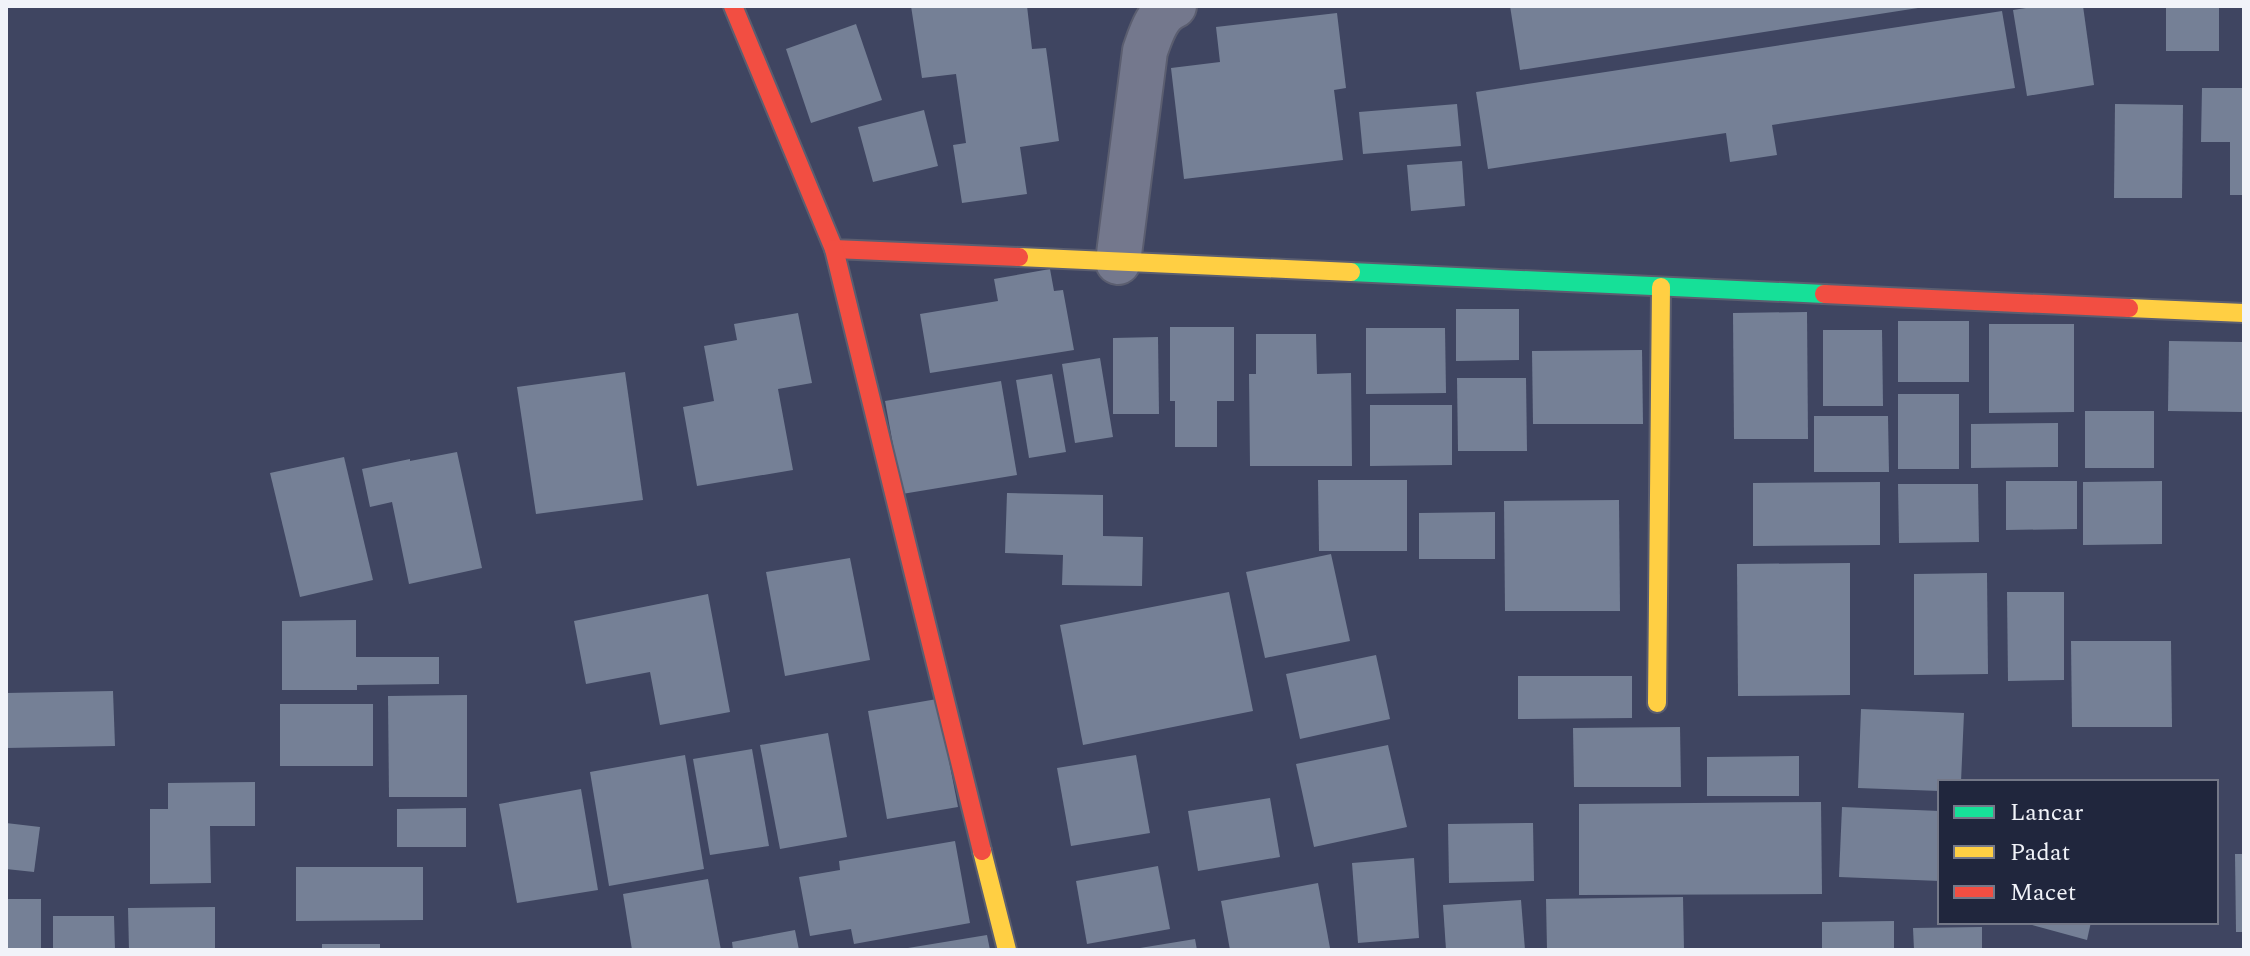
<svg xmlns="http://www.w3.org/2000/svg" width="2250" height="956" font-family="Spectral,serif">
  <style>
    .building { fill: #758096 }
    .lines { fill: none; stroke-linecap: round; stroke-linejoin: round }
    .street-casing { stroke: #5b5e70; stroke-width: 48 }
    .fast-casing { stroke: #5b5e70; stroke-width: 22 }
    .slow-casing { stroke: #5b5e70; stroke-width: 22 }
    .jam-casing { stroke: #5b5e70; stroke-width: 22 }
    .street { stroke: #74788d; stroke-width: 44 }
    .fast { stroke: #16e098; stroke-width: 18 }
    .slow { stroke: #ffcf43; stroke-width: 18 }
    .jam { stroke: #f24e42; stroke-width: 18 }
  </style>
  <rect width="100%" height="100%" fill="#3f4561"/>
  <!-- building -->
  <g class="building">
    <polygon points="911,6 1027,6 1032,49 1046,48 1059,141 1020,147 1027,194 962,203 953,145 966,143 956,74 922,78"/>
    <polygon points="1510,6 1918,6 1918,8 1520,70"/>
    <polygon points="2039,6 2083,6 2094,85 2027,96 2013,10"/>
    <rect x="2166" y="6" width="53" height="45"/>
    <polygon points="2002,11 2015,88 1772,125 1777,155 1730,162 1726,133 1488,169 1476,92"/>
    <polygon points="1337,13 1346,88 1334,90 1343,160 1184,179 1171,68 1220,62 1216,27"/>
    <polygon points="856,24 882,100 811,123 786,49"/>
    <polygon points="2202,88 2244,88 2244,195 2230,195 2230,142 2201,142"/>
    <polygon points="1457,104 1461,146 1363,154 1359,112"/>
    <polygon points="2115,104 2183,105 2182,198 2114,198"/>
    <polygon points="924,110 938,166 873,182 858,127"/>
    <polygon points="1462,161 1465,206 1411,211 1407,165"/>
    <polygon points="1050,269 1054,291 1063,290 1074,350 930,373 920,314 998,301 994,279"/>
    <polygon points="1456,309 1519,309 1519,360 1456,361"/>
    <polygon points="1807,312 1808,439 1734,439 1733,313"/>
    <polygon points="798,313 812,383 778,389 793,470 697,486 683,407 714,401 704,346 737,340 734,324"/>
    <rect x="1898" y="321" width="71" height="61"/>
    <polygon points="1989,324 2074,324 2074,412 1989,413"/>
    <polygon points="1170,327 1234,327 1234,401 1217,401 1217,447 1175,447 1175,401 1170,401"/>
    <polygon points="1366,328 1445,328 1446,393 1366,394"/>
    <polygon points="1823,330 1882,330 1883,406 1823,406"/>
    <polygon points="1256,334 1316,334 1317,374 1351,373 1352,466 1250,466 1249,374 1256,374"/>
    <polygon points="1158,337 1159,414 1113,414 1113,338"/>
    <polygon points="2169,341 2243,342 2242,412 2168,411"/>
    <polygon points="1642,350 1643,424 1533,424 1532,351"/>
    <polygon points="1100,358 1113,437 1075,443 1062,364"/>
    <polygon points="625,372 643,500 536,514 517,387"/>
    <polygon points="1052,374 1066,452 1029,458 1016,380"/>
    <polygon points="1457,378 1526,378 1527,451 1458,451"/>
    <polygon points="1001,381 1017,475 902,494 885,401"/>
    <rect x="1898" y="394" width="61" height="75"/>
    <polygon points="1370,405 1452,405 1452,465 1370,466"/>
    <rect x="2085" y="411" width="69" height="57"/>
    <polygon points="1814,416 1888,416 1889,472 1814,472"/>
    <polygon points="2058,423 2058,467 1971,468 1971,424"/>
    <polygon points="457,452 482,568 409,584 392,502 370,507 362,469 410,459 410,461"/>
    <polygon points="344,457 373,580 300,597 270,473"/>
    <polygon points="1318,480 1407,480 1407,551 1319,551"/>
    <polygon points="2006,481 2077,481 2077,529 2006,530"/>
    <polygon points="2162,481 2162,544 2083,545 2083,482"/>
    <polygon points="1880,482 1880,545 1753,546 1753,483"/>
    <polygon points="1898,484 1978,484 1979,542 1899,543"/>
    <polygon points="1007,493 1103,495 1103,536 1143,537 1142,586 1062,585 1063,555 1005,553"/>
    <polygon points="1619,500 1620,611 1505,611 1504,501"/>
    <polygon points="1495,512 1495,559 1419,559 1419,513"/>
    <polygon points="1331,554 1350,641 1265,658 1246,572"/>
    <polygon points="850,558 870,660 785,676 766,572"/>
    <polygon points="1850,563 1850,695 1738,696 1737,564"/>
    <polygon points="1987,573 1988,674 1914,675 1914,574"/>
    <polygon points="1229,592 1253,711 1083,745 1060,625"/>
    <polygon points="2007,592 2064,592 2064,680 2008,681"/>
    <polygon points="708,594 730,712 660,725 650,672 586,684 574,621"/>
    <polygon points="356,620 356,657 439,657 439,684 357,685 357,690 282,690 282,621"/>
    <polygon points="2071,641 2171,641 2172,727 2072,727"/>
    <polygon points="1376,655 1390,719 1300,739 1286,674"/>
    <polygon points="1518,676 1632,676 1632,718 1518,719"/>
    <polygon points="113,691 115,746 6,748 6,693"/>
    <polygon points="467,695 467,797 389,797 388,696"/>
    <polygon points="937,699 958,807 887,819 868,711"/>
    <rect x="280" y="704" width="93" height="62"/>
    <polygon points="1861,709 1964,713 1961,782 1940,782 1940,791 1858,788"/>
    <polygon points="1680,727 1681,787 1574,787 1573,728"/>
    <polygon points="828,733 847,837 780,849 760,745"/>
    <polygon points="1388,745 1407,827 1314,847 1296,764"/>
    <polygon points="752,749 769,846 710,855 693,759"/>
    <polygon points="685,755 704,869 609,886 590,772"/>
    <polygon points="1136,755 1150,833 1071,846 1057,768"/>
    <polygon points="1799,756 1799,796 1707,796 1707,757"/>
    <polygon points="255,782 255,826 210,826 211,883 150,884 150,809 168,809 168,783"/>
    <polygon points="581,789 598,890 517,903 499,804"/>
    <polygon points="1270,798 1280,857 1198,871 1188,811"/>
    <polygon points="1821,802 1822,894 1579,895 1579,804"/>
    <polygon points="1842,807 1940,811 1940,881 1839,877"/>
    <polygon points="466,808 466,847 397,847 397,809"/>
    <polygon points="6,823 40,827 34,872 6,869"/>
    <polygon points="1533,823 1534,881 1449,883 1448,824"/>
    <polygon points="955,841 970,923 854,944 851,929 810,936 799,877 840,870 839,861"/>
    <polygon points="2235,854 2244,854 2244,932 2236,932"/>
    <polygon points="1414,858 1419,938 1358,943 1352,863"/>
    <polygon points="1158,866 1170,929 1087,944 1076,881"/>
    <polygon points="296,867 423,867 423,920 296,921"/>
    <polygon points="708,879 721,950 632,950 623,894"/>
    <polygon points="1318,883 1330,948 1317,950 1230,950 1221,901"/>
    <polygon points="1683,897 1684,950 1547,950 1546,899"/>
    <rect x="6" y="899" width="35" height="51"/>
    <polygon points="1521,900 1525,950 1446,950 1443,905"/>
    <polygon points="215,907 215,950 129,950 128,908"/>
    <polygon points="53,916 114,916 115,950 53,950"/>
    <polygon points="1894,921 1894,950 1822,950 1822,922"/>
    <polygon points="2021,922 2091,922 2087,940"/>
    <polygon points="1982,927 1982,950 1914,950 1913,928"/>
    <polygon points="795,930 799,950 733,950 732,942"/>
    <polygon points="987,935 990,950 908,950 908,948"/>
    <polygon points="1195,939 1197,950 1140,950 1140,948"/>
    <rect x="322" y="944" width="58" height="6"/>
  </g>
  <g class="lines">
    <defs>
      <path id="street" d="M 1118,262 L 1145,51 C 1151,34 1157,13 1174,6"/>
      <polyline id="fast" points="1351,272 1824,294"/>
      <g id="slow">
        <polyline points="1019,257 1351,272"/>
        <polyline points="2129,308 2244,313"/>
        <polyline points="1657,703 1661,287"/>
        <polyline points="982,851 1007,950"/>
      </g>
      <g id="jam">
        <polyline points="733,6 834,249 1019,257"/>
        <polyline points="834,249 982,851"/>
        <polyline points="1824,294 2129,308"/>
      </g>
    </defs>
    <!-- street casing -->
    <use href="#street" class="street-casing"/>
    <!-- fast casing -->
    <use href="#fast" class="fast-casing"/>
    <!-- slow casing -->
    <use href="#slow" class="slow-casing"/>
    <!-- jam casing -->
    <use href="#jam" class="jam-casing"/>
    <!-- street -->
    <use href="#street" class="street"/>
    <!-- fast -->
    <use href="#fast" class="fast"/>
    <!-- slow -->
    <use href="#slow" class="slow"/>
    <!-- jam -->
    <use href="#jam" class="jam"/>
  </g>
  <!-- border -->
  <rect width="2250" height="956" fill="none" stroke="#f1f3f9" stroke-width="16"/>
  <!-- legend -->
  <rect x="1938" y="780" width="280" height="144" fill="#20263d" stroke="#747888" stroke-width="2"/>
  <rect x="1954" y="806" width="40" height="12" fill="#16e098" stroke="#747888" stroke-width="2"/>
  <text x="2010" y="820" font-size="24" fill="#f1f3f9">Lancar</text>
  <rect x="1954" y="846" width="40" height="12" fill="#ffcf43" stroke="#747888" stroke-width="2"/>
  <text x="2010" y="860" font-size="24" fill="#f1f3f9">Padat</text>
  <rect x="1954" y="886" width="40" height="12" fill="#f24e42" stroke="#747888" stroke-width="2"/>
  <text x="2010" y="900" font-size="24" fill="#f1f3f9">Macet</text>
</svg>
